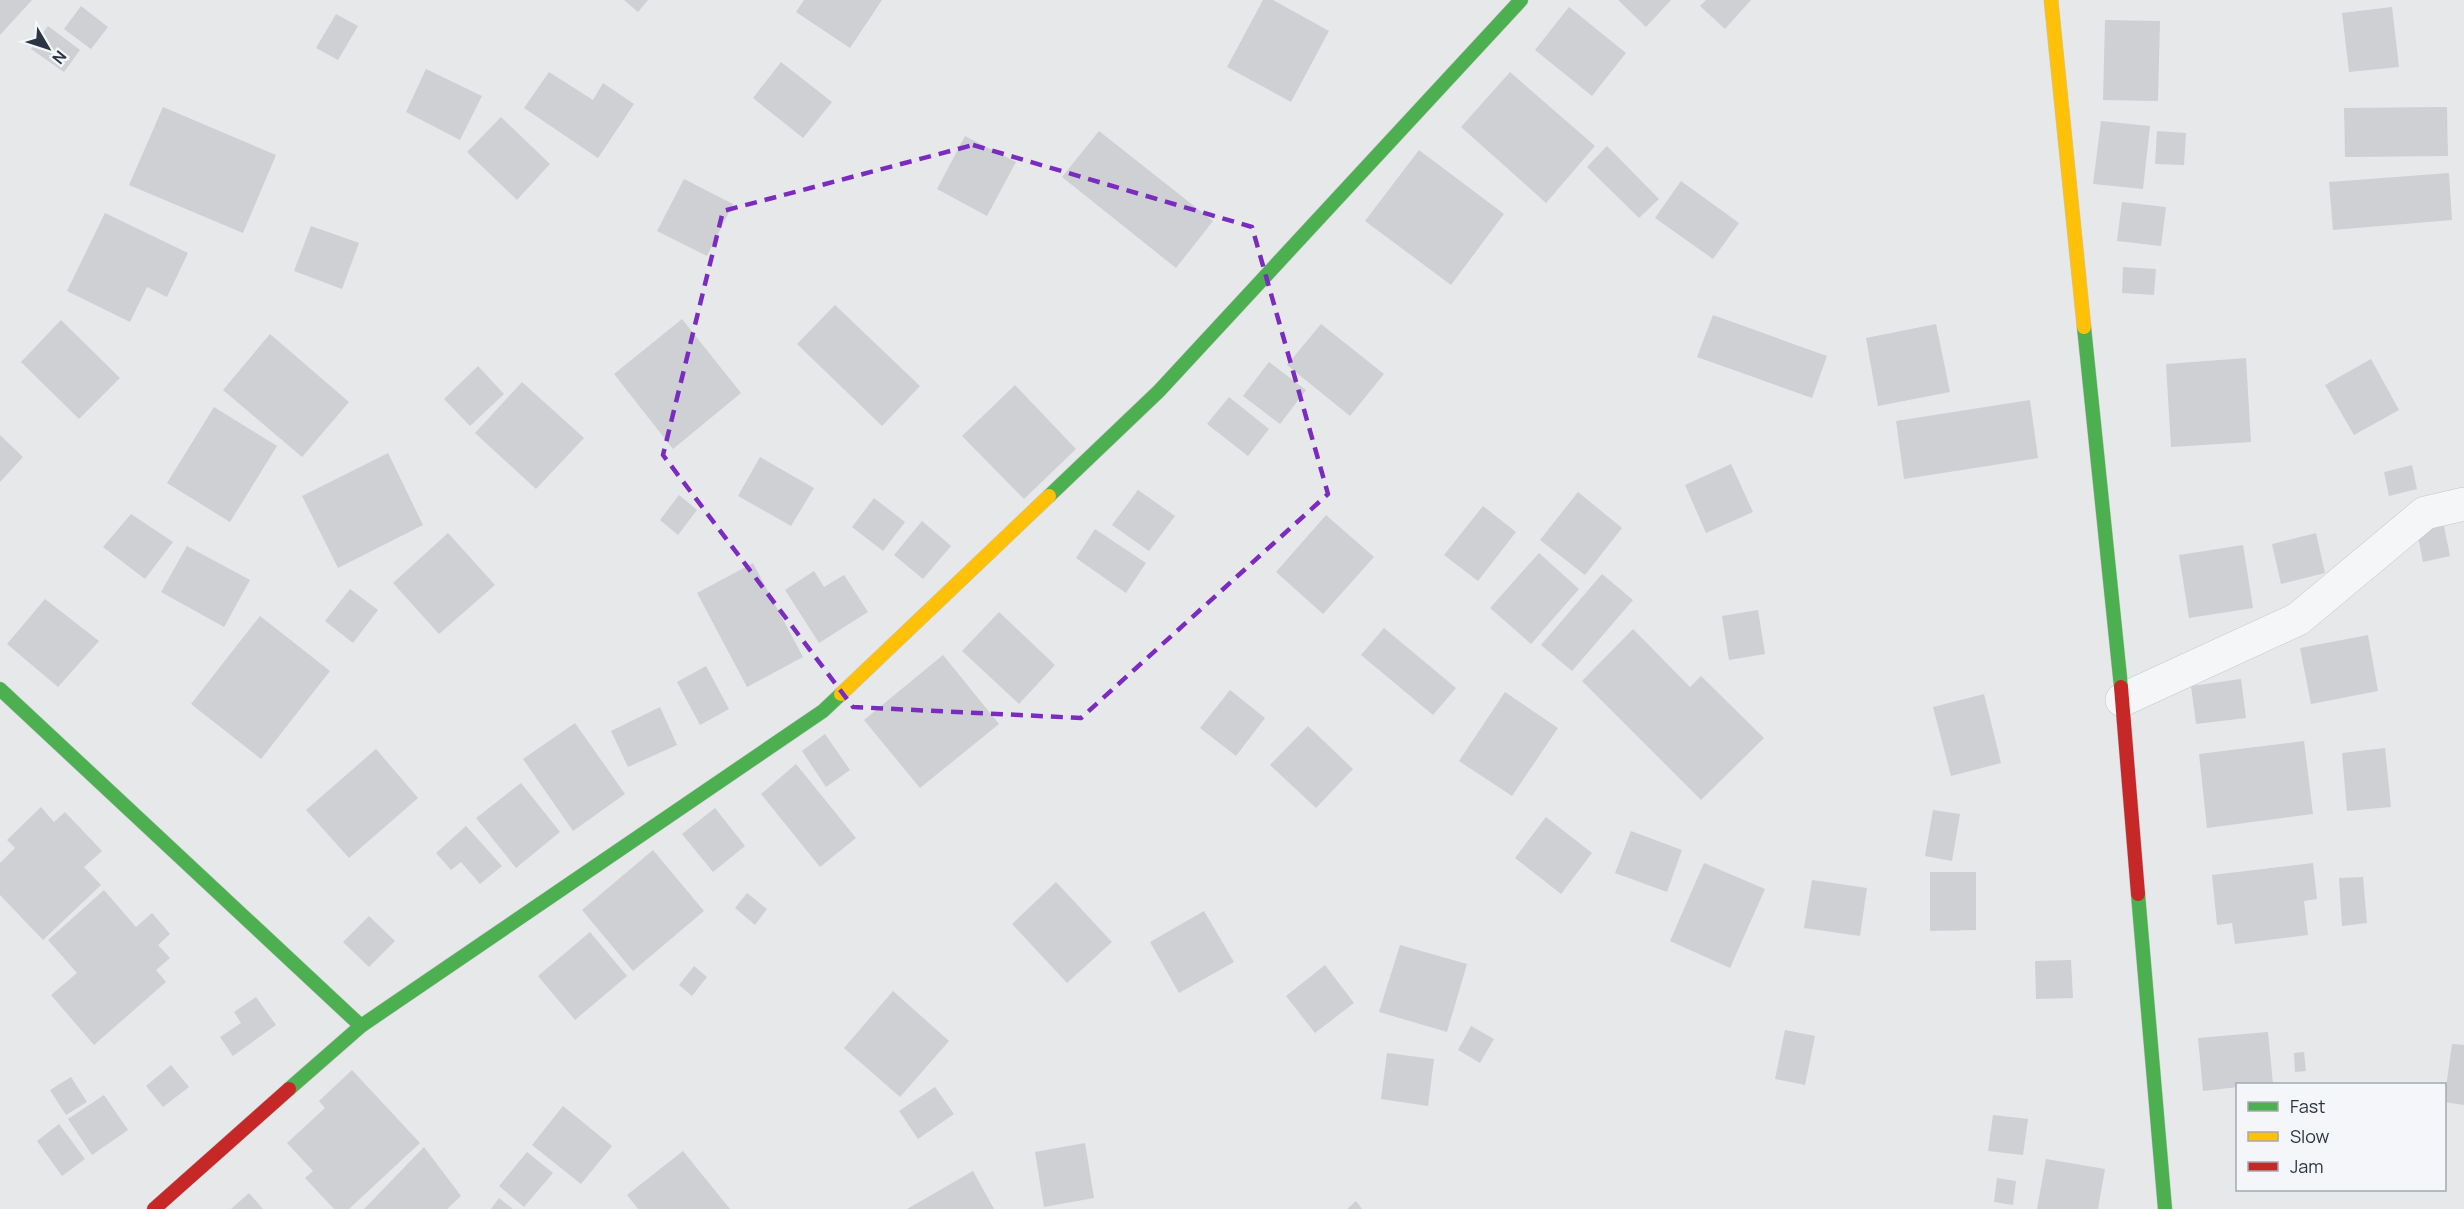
<svg xmlns="http://www.w3.org/2000/svg" width="2464" height="1209" font-family="Manrope,sans-serif">
  <style>
    .building { fill: #ced0d3 }
    .lines { fill: none; stroke-linecap: round; stroke-linejoin: round }
    .street-casing { stroke: #c4c6c8; stroke-width: 34 }
    .fast-casing { stroke: #c4c6c8; stroke-width: 15 }
    .slow-casing { stroke: #c4c6c8; stroke-width: 15 }
    .jam-casing { stroke: #c4c6c8; stroke-width: 15 }
    .street { stroke: #f5f6f7; stroke-width: 33 }
    .fast { stroke: #4caf50; stroke-width: 14 }
    .slow { stroke: #ffc107; stroke-width: 14 }
    .jam { stroke: #c62828; stroke-width: 14 }
    .marked { fill: none; stroke: #7b2cbf; stroke-width: 4.5; stroke-dasharray: 12 8; stroke-linejoin: round }
  </style>
  <rect width="100%" height="100%" fill="#e6e8ea"/>
  <!-- building -->
  <g class="building">
    <polygon points="0,0 32,0 0,35"/>
    <polygon points="624,0 648,0 638,12"/>
    <polygon points="804,0 882,0 850,48 796,12"/>
    <polygon points="1263,0 1273,0 1329,31 1291,102 1227,67"/>
    <polygon points="1618,0 1671,0 1646,27"/>
    <polygon points="1706,0 1751,0 1725,29 1700,6"/>
    <polygon points="81,6 108,27 91,49 64,29"/>
    <polygon points="1569,7 1626,53 1592,96 1535,50"/>
    <polygon points="2392,7 2399,67 2349,72 2342,13"/>
    <polygon points="336,14 358,26 338,60 316,48"/>
    <polygon points="2105,20 2160,21 2158,101 2103,100"/>
    <polygon points="48,26 80,50 64,72 31,49"/>
    <polygon points="781,62 832,102 803,138 753,98"/>
    <polygon points="426,69 482,96 460,140 406,112"/>
    <polygon points="549,72 593,100 603,83 634,104 598,158 524,108"/>
    <polygon points="1510,72 1595,146 1546,203 1461,127"/>
    <polygon points="163,107 276,155 243,233 129,185"/>
    <polygon points="2447,107 2448,156 2345,157 2344,108"/>
    <polygon points="501,117 550,164 517,200 467,152"/>
    <polygon points="2101,121 2150,126 2143,189 2093,184"/>
    <polygon points="1099,131 1213,221 1176,268 1062,177"/>
    <polygon points="2157,131 2186,133 2184,165 2155,164"/>
    <polygon points="965,136 1016,162 987,216 937,189"/>
    <polygon points="1607,146 1659,199 1639,218 1587,167"/>
    <polygon points="1419,150 1504,214 1451,285 1365,221"/>
    <polygon points="2449,173 2452,220 2333,230 2329,182"/>
    <polygon points="684,179 733,204 707,256 657,231"/>
    <polygon points="1681,181 1739,223 1713,259 1655,218"/>
    <polygon points="2122,202 2166,207 2161,246 2117,241"/>
    <polygon points="105,213 188,253 167,297 147,287 130,322 67,291"/>
    <polygon points="311,226 359,243 342,289 294,271"/>
    <polygon points="2123,267 2156,269 2154,295 2122,293"/>
    <polygon points="835,305 920,386 882,426 797,344"/>
    <polygon points="1713,315 1827,356 1812,398 1697,357"/>
    <polygon points="682,319 741,393 673,449 614,374"/>
    <polygon points="61,320 120,378 79,419 21,362"/>
    <polygon points="1321,324 1384,374 1350,416 1287,365"/>
    <polygon points="1936,324 1950,392 1878,406 1866,338"/>
    <polygon points="270,334 349,402 302,457 223,390"/>
    <polygon points="2246,358 2251,442 2171,447 2166,364"/>
    <polygon points="2371,359 2399,410 2354,435 2325,385"/>
    <polygon points="1269,362 1306,390 1280,424 1243,396"/>
    <polygon points="478,366 504,394 470,426 444,399"/>
    <polygon points="522,382 584,438 536,489 475,433"/>
    <polygon points="1015,385 1076,449 1024,499 962,436"/>
    <polygon points="1229,397 1269,429 1248,456 1207,424"/>
    <polygon points="2030,400 2038,458 1904,479 1896,421"/>
    <polygon points="214,407 277,446 230,522 167,483"/>
    <polygon points="0,435 23,457 0,482"/>
    <polygon points="388,453 423,525 338,568 302,496"/>
    <polygon points="760,457 814,488 791,526 738,496"/>
    <polygon points="1731,464 1753,512 1706,533 1685,485"/>
    <polygon points="2412,465 2417,489 2389,496 2384,472"/>
    <polygon points="1138,490 1175,516 1149,551 1112,525"/>
    <polygon points="1578,492 1622,528 1585,575 1540,540"/>
    <polygon points="679,495 697,510 678,535 660,520"/>
    <polygon points="874,498 905,522 883,551 852,527"/>
    <polygon points="1483,506 1516,532 1478,581 1444,555"/>
    <polygon points="131,514 173,542 145,579 103,547"/>
    <polygon points="1326,515 1374,557 1323,614 1276,572"/>
    <polygon points="922,521 951,546 923,579 894,555"/>
    <polygon points="2443,521 2450,556 2423,562 2416,527"/>
    <polygon points="1095,529 1146,563 1126,593 1076,558"/>
    <polygon points="448,533 495,585 439,634 393,583"/>
    <polygon points="2316,533 2325,573 2281,584 2272,544"/>
    <polygon points="2243,545 2253,608 2189,618 2179,555"/>
    <polygon points="187,546 250,580 224,627 161,592"/>
    <polygon points="1539,553 1579,589 1531,644 1490,608"/>
    <polygon points="753,563 803,657 747,687 697,593"/>
    <polygon points="814,571 824,587 844,575 868,612 819,643 785,590"/>
    <polygon points="1602,574 1633,600 1572,671 1541,645"/>
    <polygon points="350,589 378,610 353,643 325,621"/>
    <polygon points="45,599 99,641 58,687 7,644"/>
    <polygon points="1758,610 1765,654 1729,660 1722,616"/>
    <polygon points="999,612 1055,665 1019,704 962,651"/>
    <polygon points="260,616 330,671 261,759 191,704"/>
    <polygon points="1384,628 1456,688 1433,715 1361,655"/>
    <polygon points="1633,629 1690,687 1701,676 1764,738 1701,800 1582,681"/>
    <polygon points="2368,635 2378,691 2311,704 2300,648"/>
    <polygon points="943,655 999,724 920,788 864,720"/>
    <polygon points="706,666 729,709 700,725 677,682"/>
    <polygon points="2241,679 2246,718 2196,724 2191,686"/>
    <polygon points="1230,690 1265,718 1236,756 1200,728"/>
    <polygon points="1505,692 1558,728 1512,796 1459,761"/>
    <polygon points="1984,694 2001,763 1951,776 1933,707"/>
    <polygon points="660,707 677,745 628,767 611,731"/>
    <polygon points="575,723 625,794 573,831 523,759"/>
    <polygon points="1308,726 1353,769 1316,808 1270,765"/>
    <polygon points="825,734 850,770 826,787 802,751"/>
    <polygon points="2304,741 2313,814 2207,828 2199,754"/>
    <polygon points="2385,748 2391,807 2347,811 2342,753"/>
    <polygon points="376,749 418,798 349,858 306,810"/>
    <polygon points="796,764 856,838 820,867 761,794"/>
    <polygon points="521,783 560,832 516,868 476,818"/>
    <polygon points="41,807 54,822 65,812 102,851 84,867 101,885 43,940 0,895 0,863 15,848 7,840"/>
    <polygon points="715,808 745,846 713,872 682,834"/>
    <polygon points="1933,810 1960,814 1952,861 1925,856"/>
    <polygon points="1546,817 1592,853 1561,894 1515,858"/>
    <polygon points="466,826 502,866 480,884 461,862 451,870 436,853"/>
    <polygon points="1631,831 1682,850 1667,892 1615,873"/>
    <polygon points="653,850 704,911 633,971 582,910"/>
    <polygon points="1704,863 1765,889 1730,968 1670,941"/>
    <polygon points="2313,863 2317,899 2304,901 2308,935 2235,944 2232,923 2217,925 2212,875"/>
    <polygon points="1930,872 1976,872 1976,930 1930,931"/>
    <polygon points="2363,877 2367,923 2342,926 2339,878"/>
    <polygon points="1812,880 1867,888 1860,936 1804,928"/>
    <polygon points="1056,882 1112,942 1067,983 1012,924"/>
    <polygon points="104,890 136,927 152,913 170,934 158,945 170,958 156,970 166,982 94,1045 51,995 77,973 48,940"/>
    <polygon points="747,893 767,909 755,925 735,908"/>
    <polygon points="1204,911 1234,962 1179,993 1150,942"/>
    <polygon points="369,916 395,941 369,967 343,942"/>
    <polygon points="590,932 627,976 575,1020 538,976"/>
    <polygon points="1400,945 1467,964 1447,1032 1379,1012"/>
    <polygon points="2071,960 2073,998 2036,999 2035,961"/>
    <polygon points="1325,965 1354,1003 1315,1033 1286,996"/>
    <polygon points="694,966 707,977 692,996 679,985"/>
    <polygon points="893,991 949,1041 900,1097 844,1048"/>
    <polygon points="256,997 276,1025 233,1056 220,1037 241,1023 234,1012"/>
    <polygon points="1471,1026 1494,1039 1480,1063 1458,1050"/>
    <polygon points="1785,1030 1815,1036 1805,1085 1775,1079"/>
    <polygon points="2268,1032 2273,1084 2238,1084 2238,1087 2203,1091 2198,1038"/>
    <polygon points="2452,1044 2464,1045 2464,1105 2444,1102"/>
    <polygon points="2304,1052 2306,1071 2295,1072 2294,1053"/>
    <polygon points="1387,1053 1434,1059 1428,1106 1381,1099"/>
    <polygon points="171,1065 189,1087 163,1107 146,1086"/>
    <polygon points="352,1070 420,1143 349,1209 334,1209 305,1178 313,1171 287,1143 325,1108 319,1101"/>
    <polygon points="71,1077 87,1102 66,1115 50,1090"/>
    <polygon points="935,1087 954,1114 918,1139 899,1111"/>
    <polygon points="104,1095 128,1130 92,1155 68,1119"/>
    <polygon points="563,1106 612,1146 581,1184 532,1145"/>
    <polygon points="1993,1115 2028,1119 2023,1155 1988,1151"/>
    <polygon points="59,1124 85,1159 62,1176 37,1141"/>
    <polygon points="1085,1143 1094,1198 1044,1207 1035,1152"/>
    <polygon points="424,1147 461,1196 447,1209 364,1209"/>
    <polygon points="683,1151 730,1209 638,1209 627,1195"/>
    <polygon points="527,1152 553,1173 524,1207 499,1186"/>
    <polygon points="2046,1159 2105,1169 2098,1209 2037,1209"/>
    <polygon points="973,1171 994,1209 907,1209"/>
    <polygon points="1997,1178 2016,1181 2013,1205 1994,1202"/>
    <polygon points="249,1193 263,1209 231,1209"/>
    <polygon points="499,1198 513,1209 491,1209"/>
    <polygon points="1356,1201 1362,1209 1347,1209"/>
  </g>
  <g class="lines">
    <defs>
      <polyline id="street" points="2122,700 2298,619 2425,513 2464,504"/>
      <g id="fast">
        <polyline points="2084,327 2121,687"/>
        <polyline points="1049,496 1159,391 1521,0"/>
        <polyline points="0,689 361,1026"/>
        <polyline points="2138,894 2165,1209"/>
        <polyline points="289,1089 361,1026 823,711 841,694"/>
      </g>
      <g id="slow">
        <polyline points="2051,0 2084,327"/>
        <polyline points="841,694 1049,496"/>
      </g>
      <g id="jam">
        <polyline points="2121,687 2138,894"/>
        <polyline points="154,1209 289,1089"/>
      </g>
    </defs>
    <!-- street casing -->
    <use href="#street" class="street-casing"/>
    <!-- fast casing -->
    <use href="#fast" class="fast-casing"/>
    <!-- slow casing -->
    <use href="#slow" class="slow-casing"/>
    <!-- jam casing -->
    <use href="#jam" class="jam-casing"/>
    <!-- street -->
    <use href="#street" class="street"/>
    <!-- fast -->
    <use href="#fast" class="fast"/>
    <!-- slow -->
    <use href="#slow" class="slow"/>
    <!-- jam -->
    <use href="#jam" class="jam"/>
  </g>
  <!-- marked area -->
  <path class="marked" d="M 973,145 L 1252,227 L 1328,494 L 1081,718 L 853,707 L 663,455 L 723,211 Z"/>
  <!-- legend -->
  <rect x="2236" y="1083" width="210" height="108" fill="#f4f6f9" stroke="#a4a8b1" stroke-width="1.5"/>
  <rect x="2248" y="1102" width="30" height="9" fill="#4caf50" stroke="#a4a8b1" stroke-width="1.5"/>
  <text x="2290" y="1113" font-size="18" fill="#2b3445">Fast</text>
  <rect x="2248" y="1132" width="30" height="9" fill="#ffc107" stroke="#a4a8b1" stroke-width="1.5"/>
  <text x="2290" y="1143" font-size="18" fill="#2b3445">Slow</text>
  <rect x="2248" y="1162" width="30" height="9" fill="#c62828" stroke="#a4a8b1" stroke-width="1.5"/>
  <text x="2290" y="1173" font-size="18" fill="#2b3445">Jam</text>
  <!-- north arrow -->
  <g transform="translate(48 48) rotate(129)" stroke="#f4f6f9" stroke-width="4.5" paint-order="stroke">
  <path d="M0-4.5L10 22L0 15L-10 22Z" fill="#2b3445"/>
  <text y="-9" font-size="16" font-weight="bold" text-anchor="middle" fill="#2b3445">N</text>
  </g>
</svg>
